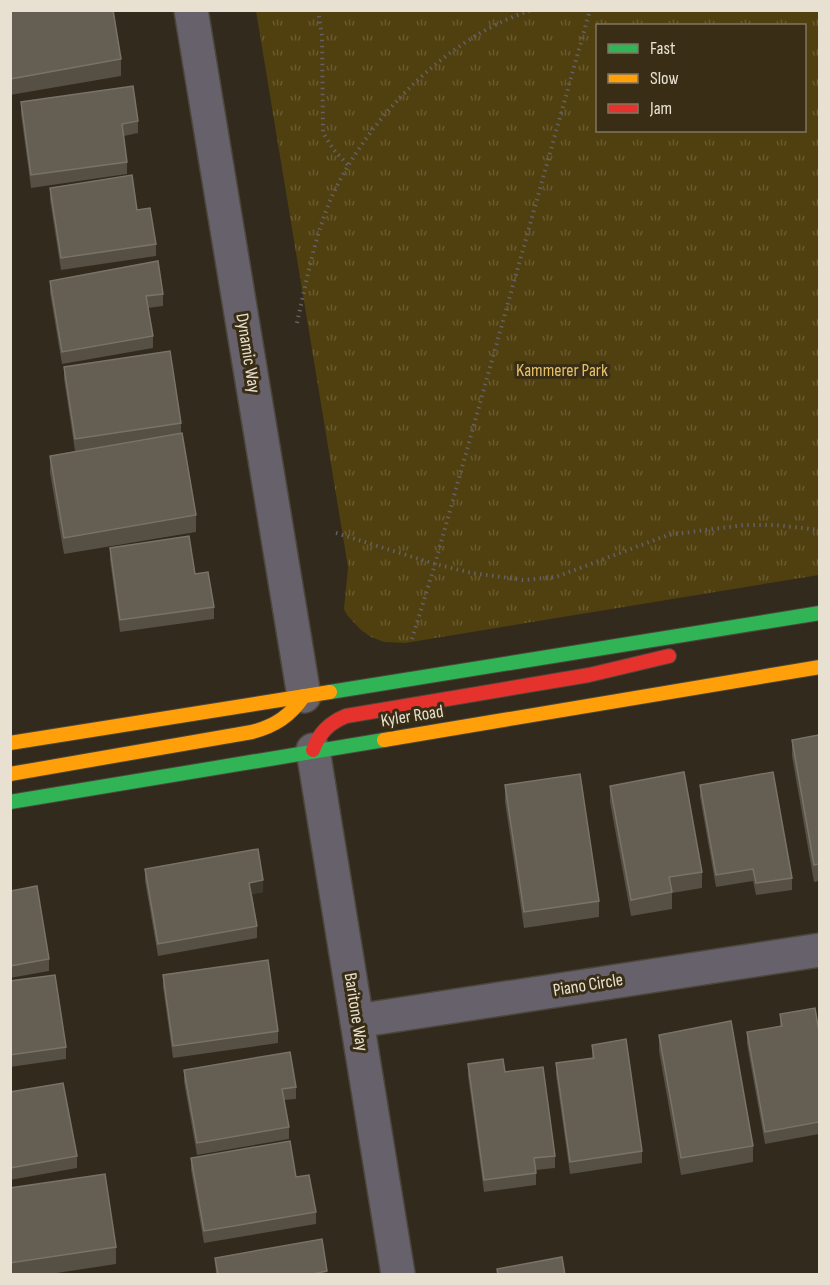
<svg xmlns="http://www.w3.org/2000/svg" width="830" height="1285" font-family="'Sofia Sans Condensed',sans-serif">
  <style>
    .park { fill: url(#park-tufts); fill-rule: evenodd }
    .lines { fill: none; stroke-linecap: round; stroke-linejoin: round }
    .street-casing { stroke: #4d463c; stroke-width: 36 }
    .fast-casing { stroke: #4d463c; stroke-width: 16 }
    .slow-casing { stroke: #4d463c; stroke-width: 16 }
    .jam-casing { stroke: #4d463c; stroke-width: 16 }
    .path { stroke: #646063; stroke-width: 4; stroke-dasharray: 1.5 4.5; stroke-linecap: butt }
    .street { stroke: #67616c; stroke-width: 33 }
    .fast { stroke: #30b455; stroke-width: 14 }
    .slow { stroke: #ff9f0a; stroke-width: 14 }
    .jam { stroke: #e5322d; stroke-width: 14 }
    .wall { fill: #554f44 }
    .shaded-wall { fill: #403a2e }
    .building { fill: #655f53; stroke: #797367; stroke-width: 1.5 }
    .labels { text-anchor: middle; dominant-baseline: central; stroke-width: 6; stroke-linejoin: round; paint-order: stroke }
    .street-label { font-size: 18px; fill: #e8e1d2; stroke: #392e15 }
    .park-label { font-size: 18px; fill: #e5c16a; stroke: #392e15 }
  </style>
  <defs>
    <pattern id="park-tufts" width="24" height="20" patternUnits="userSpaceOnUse" patternTransform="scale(1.5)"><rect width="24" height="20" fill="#503f0f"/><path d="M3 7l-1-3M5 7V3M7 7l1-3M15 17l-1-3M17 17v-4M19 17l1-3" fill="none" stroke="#695a31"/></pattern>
  </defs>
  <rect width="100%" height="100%" fill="#312a1d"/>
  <!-- park -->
  <path class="park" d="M 256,11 L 819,11 L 819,575 L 405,643 L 384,642 L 371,637 L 361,630 L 347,615 L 344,609 L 348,567 ZM 598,26 L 804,26 L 804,130 L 598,130 Z"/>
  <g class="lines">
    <defs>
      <g id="street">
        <polyline points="191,10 304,696"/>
        <polyline points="313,750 398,1274"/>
        <polyline points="357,1021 820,950"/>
      </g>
      <g id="fast">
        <polyline points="330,692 820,613"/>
        <polyline points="10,802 384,740"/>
      </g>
      <g id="slow">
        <polyline points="384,740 820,667"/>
        <polyline points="10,743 330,692"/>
        <path d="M 10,774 L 252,732 C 275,726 290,716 304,696"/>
      </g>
      <path id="jam" d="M 313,750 C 319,733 329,723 346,716 L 589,675 L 669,656"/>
    </defs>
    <!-- street casing -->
    <use href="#street" class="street-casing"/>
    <!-- fast casing -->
    <use href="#fast" class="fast-casing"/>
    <!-- slow casing -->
    <use href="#slow" class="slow-casing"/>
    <!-- jam casing -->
    <use href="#jam" class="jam-casing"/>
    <!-- path -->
    <g class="path">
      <polyline points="318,10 322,36 323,133 334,150 349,166"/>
      <path d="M 297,323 C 307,279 315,233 334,192 C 371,115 449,36 532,10"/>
      <polyline points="336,533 435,564 472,573 523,580 556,577 668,535 744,525 776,525 820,530"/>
      <polyline points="412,639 435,564 590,10"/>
    </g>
    <!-- street -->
    <use href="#street" class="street"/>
    <!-- fast -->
    <use href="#fast" class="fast"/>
    <!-- slow -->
    <use href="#slow" class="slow"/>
    <!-- jam -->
    <use href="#jam" class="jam"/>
  </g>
  <!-- wall -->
  <g class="wall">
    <polygon points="10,10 121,59 121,76 10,95"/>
    <polygon points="21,102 138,121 138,133 124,136 127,162 127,174 31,188 21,114"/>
    <polygon points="50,188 137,210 156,244 156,256 61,270 50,200"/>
    <polygon points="50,281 163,294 163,306 148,308 153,336 153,348 62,364 50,293"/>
    <polygon points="64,367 181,423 181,433 196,515 196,532 64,554 50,473 50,456 75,451 64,379"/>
    <polygon points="110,548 195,574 214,607 214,619 120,632 110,560"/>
    <polygon points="819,735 819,881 814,882 792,756 792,740"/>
    <polygon points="505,785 599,901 599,917 524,928 505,802"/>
    <polygon points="700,785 792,878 792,890 756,895 753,881 716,887 700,797"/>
    <polygon points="610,786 702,872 702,888 672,893 672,909 631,916 610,802"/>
    <polygon points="145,869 263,892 252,894 257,926 257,938 158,956 145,881"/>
    <polygon points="10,891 49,959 49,971 10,978"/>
    <polygon points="163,975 278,1031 278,1043 173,1058 163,987"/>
    <polygon points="10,981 66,1047 66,1059 10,1067"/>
    <polygon points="780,1014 819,1032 819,1134 765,1144 747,1044 747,1032 780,1026"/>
    <polygon points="659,1035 753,1146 753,1162 681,1175 659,1051"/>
    <polygon points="592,1045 642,1151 642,1163 570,1174 556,1075 556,1063 592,1058"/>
    <polygon points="468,1064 505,1072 555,1156 555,1168 536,1170 536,1185 484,1192 468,1076"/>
    <polygon points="184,1070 296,1087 296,1099 284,1100 289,1127 289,1139 197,1155 184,1082"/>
    <polygon points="10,1092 77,1156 77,1168 10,1180"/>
    <polygon points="191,1158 296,1177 316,1212 316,1224 204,1243 191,1170"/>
    <polygon points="10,1188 116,1247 116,1264 44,1275 10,1275"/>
    <polygon points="215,1258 327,1275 216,1275"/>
  </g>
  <!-- shaded-wall -->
  <g class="shaded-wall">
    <polygon points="263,880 263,892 249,895 249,883"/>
    <polygon points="327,1271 327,1275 313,1275 313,1274"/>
  </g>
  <!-- building -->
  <g class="building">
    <polygon points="10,10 113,10 121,59 10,79"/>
    <polygon points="133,86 138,121 122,124 127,162 31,175 21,102"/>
    <polygon points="132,175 137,210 150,208 156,244 61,258 50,188"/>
    <polygon points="158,261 163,294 146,296 153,336 62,352 50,281"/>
    <polygon points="170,351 181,423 75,439 64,367"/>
    <polygon points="182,433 196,515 64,538 50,456"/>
    <polygon points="189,536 195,574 208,572 214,607 120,620 110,548"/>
    <polygon points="819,735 819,864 814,865 792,740"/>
    <polygon points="684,772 702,872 669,877 672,892 631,900 610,786"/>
    <polygon points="773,772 792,878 756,883 753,869 716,875 700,785"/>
    <polygon points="580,774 599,901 524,912 505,785"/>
    <polygon points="258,849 263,880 249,883 257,926 158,944 145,869"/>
    <polygon points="37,886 49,959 10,966 10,891"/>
    <polygon points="268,960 278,1031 173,1046 163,975"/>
    <polygon points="55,975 66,1047 10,1055 10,981"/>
    <polygon points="815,1008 819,1032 819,1122 765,1132 747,1032 782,1026 780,1014"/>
    <polygon points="731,1021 753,1146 681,1158 659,1035"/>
    <polygon points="626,1039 642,1151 570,1162 556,1063 594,1058 592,1045"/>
    <polygon points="290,1052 296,1087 282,1089 289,1127 197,1143 184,1070"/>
    <polygon points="503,1059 505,1072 543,1067 555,1156 534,1158 536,1173 484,1180 468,1064"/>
    <polygon points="63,1083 77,1156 10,1168 10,1092"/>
    <polygon points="290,1141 296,1177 309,1175 316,1212 204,1231 191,1158"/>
    <polygon points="105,1174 116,1247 10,1263 10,1188"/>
    <polygon points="322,1239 327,1271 313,1274 313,1275 218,1275 215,1258"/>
    <polygon points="562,1257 565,1275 498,1275 497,1269"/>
  </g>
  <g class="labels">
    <!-- street labels -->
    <g class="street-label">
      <text transform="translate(248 353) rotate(81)">Dynamic Way</text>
      <text transform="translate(412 716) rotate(-9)">Kyler Road</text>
      <text transform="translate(588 985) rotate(-9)">Piano Circle</text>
      <text transform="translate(356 1012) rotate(81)">Baritone Way</text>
    </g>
    <!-- park labels -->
    <g class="park-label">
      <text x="562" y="370">Kammerer Park</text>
    </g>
  </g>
  <!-- border -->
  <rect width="830" height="1285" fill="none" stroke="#e8e1d2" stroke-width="24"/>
  <!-- legend -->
  <rect x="596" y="24" width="210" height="108" fill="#392e15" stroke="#7f7661" stroke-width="1.5"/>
  <rect x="608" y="44" width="30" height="9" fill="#30b455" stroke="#7f7661" stroke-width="1.5"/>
  <text x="650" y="54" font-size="18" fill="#e8e1d2">Fast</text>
  <rect x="608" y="74" width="30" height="9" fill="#ff9f0a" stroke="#7f7661" stroke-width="1.5"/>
  <text x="650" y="84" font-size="18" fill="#e8e1d2">Slow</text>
  <rect x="608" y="104" width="30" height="9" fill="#e5322d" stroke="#7f7661" stroke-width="1.5"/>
  <text x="650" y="114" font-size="18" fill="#e8e1d2">Jam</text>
</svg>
